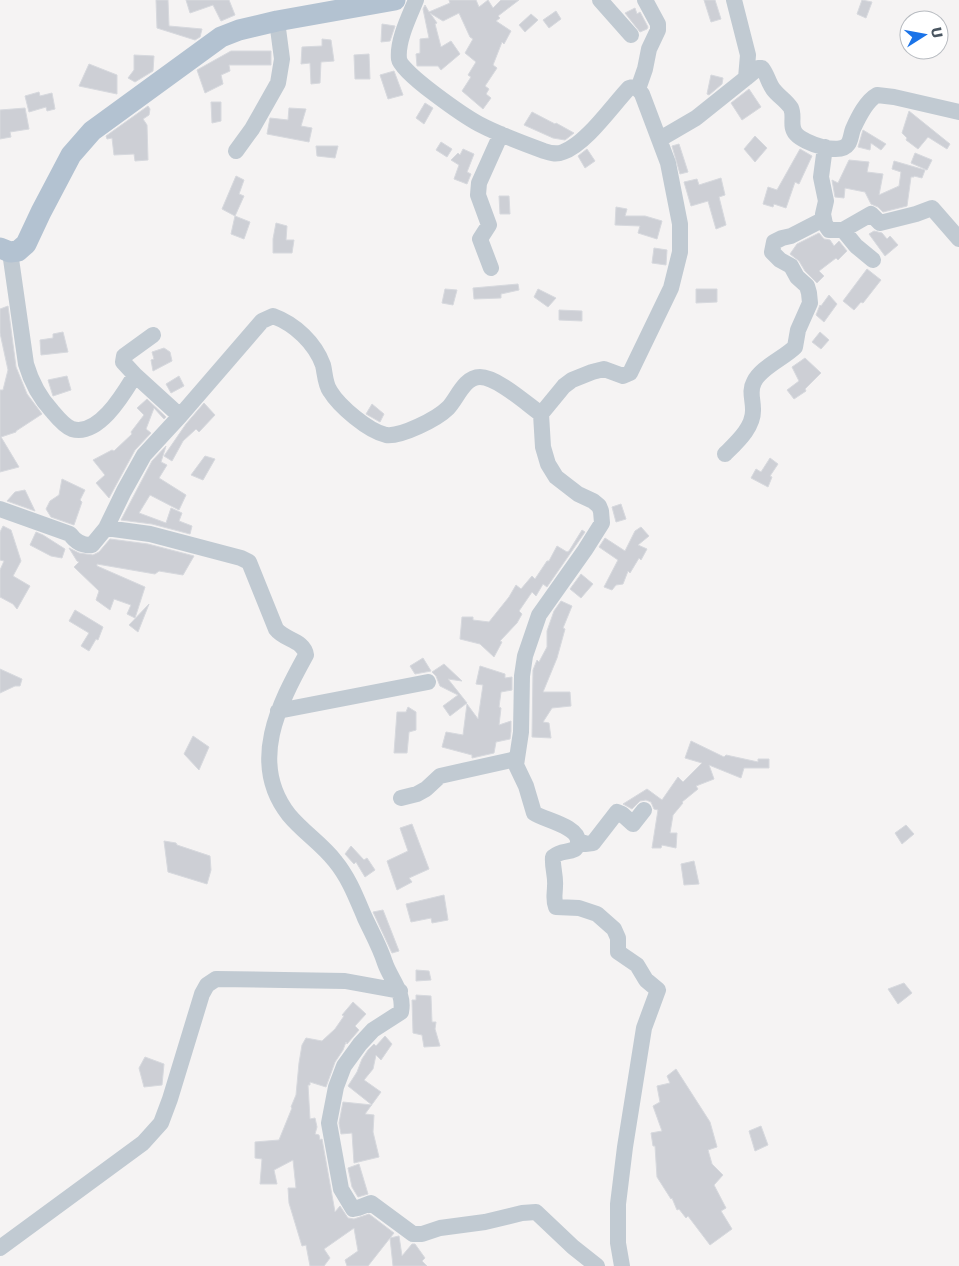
<svg xmlns="http://www.w3.org/2000/svg" width="959" height="1266" font-family="'DejaVu Sans',sans-serif">
	<style>
		.building { fill: #cdcfd5; stroke: #d7d9de }
		.lines { fill: none; stroke-linecap: round; stroke-linejoin: round }
		.minor { stroke: #c1cad2; stroke-width: 16 }
		.major { stroke: #b3c2d1; stroke-width: 21 }
	</style>
	<rect width="100%" height="100%" fill="#f5f3f3"/>
	<path class="building" d="M156 0H168L169 26 202 29 200 37 195 40 157 28Z
		M186 0H229L235 15 221 21 213 5 190 13Z
		M449 0H476L479 7 488 0 493 8 501 0H519L498 16 500 18 496 21 511 31 504 44 502 42 493 65 497 68 485 86 489 89 486 94 491 98 483 109 462 91 471 77 468 75 476 62 465 53 473 39 470 37 459 13 443 21 430 13 437 23 435 24 441 47 451 41 460 54 441 70 438 66H417L416 54 420 53V39L429 38 423 9 425 5 429 12 450 3Z
		M704 0H715L721 19 711 22Z
		M862 0 872 2 866 18 857 14Z
		M635 8 637 14 640 12 648 27 647 29 640 32 625 13Z
		M556 11 561 19 549 28 543 20Z
		M531 14 538 20 525 32 519 25Z
		M382 24 395 26 390 41 381 42Z
		M322 39 331 40 334 61 321 62 320 83 311 84 310 63 301 64 302 47 322 46Z
		M231 51H271V65H229L230 71 221 75 223 84 205 93 197 70Z
		M369 54 370 79H355L354 55Z
		M134 55 154 56 153 71 135 82 128 78 134 70Z
		M89 64 117 75V94L79 86Z
		M394 71 403 95 388 99 380 75Z
		M711 75 723 78 722 84 709 95 707 94Z
		M749 89 761 107 742 120 731 103Z
		M39 92 40 96 52 93 55 109 47 111 46 107 29 112 25 96Z
		M211 102H221V121L212 123Z
		M425 103 433 108 424 124 416 118Z
		M148 106 150 109 149 115 143 119 147 125 148 160 135 161 134 154 114 155 112 138 107 139 106 136Z
		M25 108 29 129 10 132 11 137 0 139V110Z
		M289 108 306 109 301 126 312 128 309 142 267 134 270 118 288 120Z
		M909 111 950 144 947 149 928 137 918 149 906 140 907 138 902 133Z
		M532 112 555 124 556 123 574 133 565 140 553 138 524 125Z
		M863 130 886 144 881 150 871 143 870 150 858 147Z
		M755 136 767 148 755 162 744 149Z
		M441 142 452 149 447 157 436 150Z
		M679 144 688 172 680 174 672 146Z
		M316 146H338L335 158 317 156Z
		M463 149 474 154 467 172 471 174 467 184 454 179 459 165 451 160 458 153 460 155Z
		M587 149 595 161 585 168 578 156Z
		M800 149 812 156 799 184 795 182 786 208 774 204 773 207 763 204 768 187 777 190Z
		M915 153 932 160 927 170 911 163Z
		M849 160 869 162 867 172 883 174 879 195 899 186 901 172 892 169 894 161 925 170 922 178 914 176V177H911L907 206 883 212 878 207 871 204 865 192 845 188 844 198 835 197 832 180 838 183Z
		M236 176 244 180 239 194 244 196 235 216 222 209Z
		M721 178 725 195 719 197 726 225 716 229 708 201 691 206 684 182 697 179 699 185Z
		M499 196H509L510 214H500Z
		M616 207 627 209 625 216H645L662 221 657 239 638 233 640 226 615 225Z
		M235 216 250 222 244 239 231 234Z
		M276 223 287 226 286 240H294L292 253H273V239Z
		M874 231 882 233 887 239 890 236 898 245 885 256 869 234Z
		M819 233 824 239 830 240 834 246 839 241 847 251 838 260 836 258 819 271 824 276 817 283 805 271 799 261 790 254 797 244Z
		M654 248 667 250 666 265 652 263Z
		M867 269 881 280 863 303 861 302 854 310 843 301Z
		M518 284 519 290 501 294V298L474 299 473 288Z
		M445 289 457 290 453 305 442 303Z
		M538 289 556 298 548 307 534 297Z
		M696 289H717V302L696 303Z
		M829 295 837 304 824 322 816 315 820 305 821 306Z
		M8 306 16 367 27 394 42 414 16 431V432L1 437 19 467 0 472V390H3L8 370 0 333V309Z
		M559 310 582 311V321L559 320Z
		M63 332 68 352 41 355 40 340 53 338V334Z
		M820 332 829 340 821 349 812 342Z
		M164 348 170 352 172 361 153 371 151 360 154 359 152 352Z
		M805 358 821 373 805 389 806 391 794 399 787 390 799 381 792 367Z
		M67 376 71 390 53 396 48 380Z
		M179 376 184 386 171 393 166 384Z
		M147 399 166 417 164 419 154 408 146 429 151 433 135 450 109 498 96 483 105 475 93 460 112 450 114 451 132 434 131 432 144 415 137 408Z
		M204 403 215 415 199 432 196 429 183 441 172 461 164 456 186 424Z
		M372 404 384 414 380 422 366 414Z
		M166 446 161 462 167 465 159 478 186 495 179 510 150 495 139 513 166 523 171 508 182 513 179 521 192 526 190 534 152 524 121 520 152 461Z
		M205 456 215 459 203 480 191 475Z
		M770 458 778 464 770 476 772 477 768 487 751 478 756 469 761 472Z
		M62 479 85 490 80 500 82 502 74 525 51 517 46 509 50 501 59 495Z
		M25 490 35 511 7 501 15 492Z
		M621 504 626 519 616 522 612 507Z
		M3 526 11 530 21 561 13 576 30 586 17 609 13 604 0 597V570L4 561 0 560V532Z
		M641 527 649 536 638 545 647 549 641 560 639 558 630 573 628 571 623 584 616 585 612 590 604 587 618 560 599 547 605 538 625 551 635 531Z
		M582 530 585 532 547 587 543 584 536 596 532 592 519 611 522 614 517 623 500 641 502 642 494 657 480 644 460 639 462 617H473V620L489 622 509 597 516 585 521 589 532 576 535 579 547 561H549L557 546 567 552 569 551Z
		M36 532 43 535 65 549 62 558 51 556 30 545Z
		M110 539 148 544 194 556 183 575 159 571 155 574 97 564V566L145 587 135 618 127 614 131 605 114 599 110 610 96 600 99 591 74 567 79 562 77 561 69 548 79 553 93 555 99 552Z
		M581 574 593 584 581 598 570 589Z
		M561 601 572 606 563 628 565 629 557 658 543 692H570L571 706 552 708 543 722 549 723 551 738 532 737 533 670 537 660 539 662 547 647V631L554 611Z
		M149 604 138 632 129 625Z
		M75 610 103 627 98 640 96 639 89 651 81 646 89 633 69 621Z
		M423 658 431 671 415 674 410 666Z
		M444 664 462 681 448 679 467 703 450 716 443 706 458 695 440 686 436 676 432 672Z
		M480 666 505 674V678L512 677V690L501 692 499 707 501 708 499 725 511 721V731L510 739 496 742 494 753 472 758V755L442 747 446 732 463 735 467 704 478 719 483 685 476 684Z
		M0 669 22 679 20 686H15L0 693Z
		M408 707 416 712V730L409 732 407 753H394L397 712H406Z
		M193 736 209 747 199 770 184 754Z
		M691 741 724 757 726 755 758 762V759H769V768H744L741 778 709 765 714 779 696 786 698 789 682 802 683 803 673 815 670 833H677L676 848 662 845 661 848H652L658 810 654 809 651 802 646 800 640 801 632 809 623 804 647 789 662 800 678 777 683 782 702 763 685 758Z
		M412 824 429 869 409 878 412 882 397 890 387 861 408 851 400 828Z
		M906 825 914 834 902 844 895 833Z
		M164 841 176 843 177 845 210 856 211 870 207 884 168 872Z
		M351 846 364 860 367 858 375 870 365 877 356 862 354 864 345 854Z
		M694 861 699 884 684 885 681 864Z
		M444 895 448 920 432 923 431 918 411 922 406 904Z
		M383 910 399 951 392 953 373 912Z
		M416 970 429 971 431 980 416 981Z
		M904 983 912 993 898 1004 888 989Z
		M416 995 431 996 432 1022H436L435 1029 440 1046 424 1047 422 1035 413 1033 412 1000H416Z
		M353 1002 366 1014 355 1026 359 1030 347 1044 346 1042 343 1050 335 1062 326 1087 310 1082V1085H308L310 1119 315 1118 317 1127 315 1134 319 1135 320 1140 322 1139 335 1212 340 1206 348 1218 354 1219 369 1214 394 1233 390 1238 399 1236 402 1256 412 1244H415L425 1258 422 1261 427 1266H393L390 1238 368 1266H347L345 1260 358 1251 354 1228 324 1249 330 1258 324 1266H310L306 1245 302 1246 289 1203 288 1188H296L293 1160 274 1170 277 1184H260L262 1159 255 1158V1142L279 1140 292 1108 291 1107 296 1095 299 1063 302 1045 306 1038 322 1041 335 1029 344 1016 342 1015Z
		M385 1036 392 1044 381 1060 376 1055 373 1069 364 1080 381 1092 365 1114 374 1115 373 1132 379 1157 354 1163 352 1133 341 1134 339 1123 343 1102 372 1105 348 1086 357 1072 362 1059 368 1050 374 1044 376 1046Z
		M145 1057 164 1064 162 1085 144 1087 139 1068Z
		M676 1069 710 1122 717 1147 708 1150 712 1164 723 1175 714 1185 726 1208 721 1211 732 1229 710 1245 688 1216 686 1218 679 1209 677 1210 672 1198 671 1199 657 1177 655 1146H653L651 1133 662 1131 653 1106 660 1102 657 1086 670 1083 667 1076Z
		M761 1126 768 1145 755 1151 749 1131Z
		M359 1164 368 1194 358 1197 352 1187 348 1168Z"/>
	<g class="lines">
		<path class="minor" d="M416 0C409 17 397 41 399 59 401 73 466 117 479 124 500 135 522 143 544 151 550 153 556 155 563 152 586 144 612 106 629 88 635 86 639 89 642 94L668 163 680 224V252L671 288 630 373 623 376 604 369 592 372 572 380 564 386 541 414 543 447 548 464 556 477 578 494 593 501 599 506 601 511 602 523 585 550 539 615 525 656 522 676 521 732 516 765 526 786 534 813C544 820 579 826 578 842 578 845 577 847 575 849 567 853 561 850 553 857 552 867 556 876 555 886 555 894 553 899 556 907L579 908 597 914 614 929 618 938V952L637 965 646 980 658 990 644 1028 625 1147 618 1204V1243L622 1266
			M600 0 631 35
			M746 78 758 68H762C767 74 768 82 773 89 778 96 786 100 791 108 795 117 789 126 796 134 804 143 840 156 848 144 851 140 851 134 853 129 858 118 866 101 877 95L894 97 959 112
			M638 89 645 69 649 49 658 30V24L645 0
			M660 139 696 118 746 78 748 55 734 0
			M825 147 821 177 826 201 823 214 825 224 829 230H843L856 246 873 260
			M236 151 252 129 278 83 282 59 277 21
			M843 230 871 214 880 223 916 214 932 208 959 239
			M10 252 26 364C31 381 40 398 52 411 57 417 64 426 72 429 99 437 124 393 135 375L180 416
			M491 268 480 239 489 225 478 195 479 183 501 134
			M135 375 123 362 124 356 153 335
			M725 454C737 442 754 427 753 409 753 399 749 391 754 382 760 368 784 358 795 347L798 330 810 303 809 293 807 286 797 277 791 266 780 260 772 252 774 242 782 238 791 236 824 219
			M0 509 70 534C75 541 82 546 92 545L106 528 150 534 241 558 249 562 276 629C284 640 304 640 306 655 279 704 248 763 289 815 303 832 322 844 335 861 349 878 356 897 365 918 372 933 380 947 385 963 391 980 405 993 401 1012L373 1030 360 1044 344 1066 336 1087 329 1123 341 1189 353 1209 358 1208 371 1203 413 1234H422L440 1228 485 1222 522 1213 536 1212 573 1247 597 1266
			M106 528 124 491 144 455 180 416 262 321 273 316C295 324 315 343 323 365 325 373 325 384 330 391 339 406 368 431 386 435 401 437 437 419 448 408 457 399 464 377 480 377 497 377 527 404 541 414
			M278 711 428 682
			M401 798 417 794 426 789 440 776 516 759
			M578 840 585 844 593 843 617 812 622 814 633 824 644 810
			M0 1248 143 1143 161 1123 170 1099 202 994 207 985 216 979 345 981 400 991"/>
		<path class="major" d="M0 248 10 252 18 251 26 244 41 212 71 155 92 131 221 37 239 30 277 21 395 0"/>
	</g>
	<g transform="translate(924 35) rotate(79)"><circle r="24" fill="#ffffff" stroke="#b7bbc0"/>
	<path d="M0-4L9 19L0 12L-9 19Z" fill="#1a73e8"/>
	<text y="-8" font-size="14" font-weight="bold" text-anchor="middle" fill="#4a5661">U</text>
	</g>
</svg>
